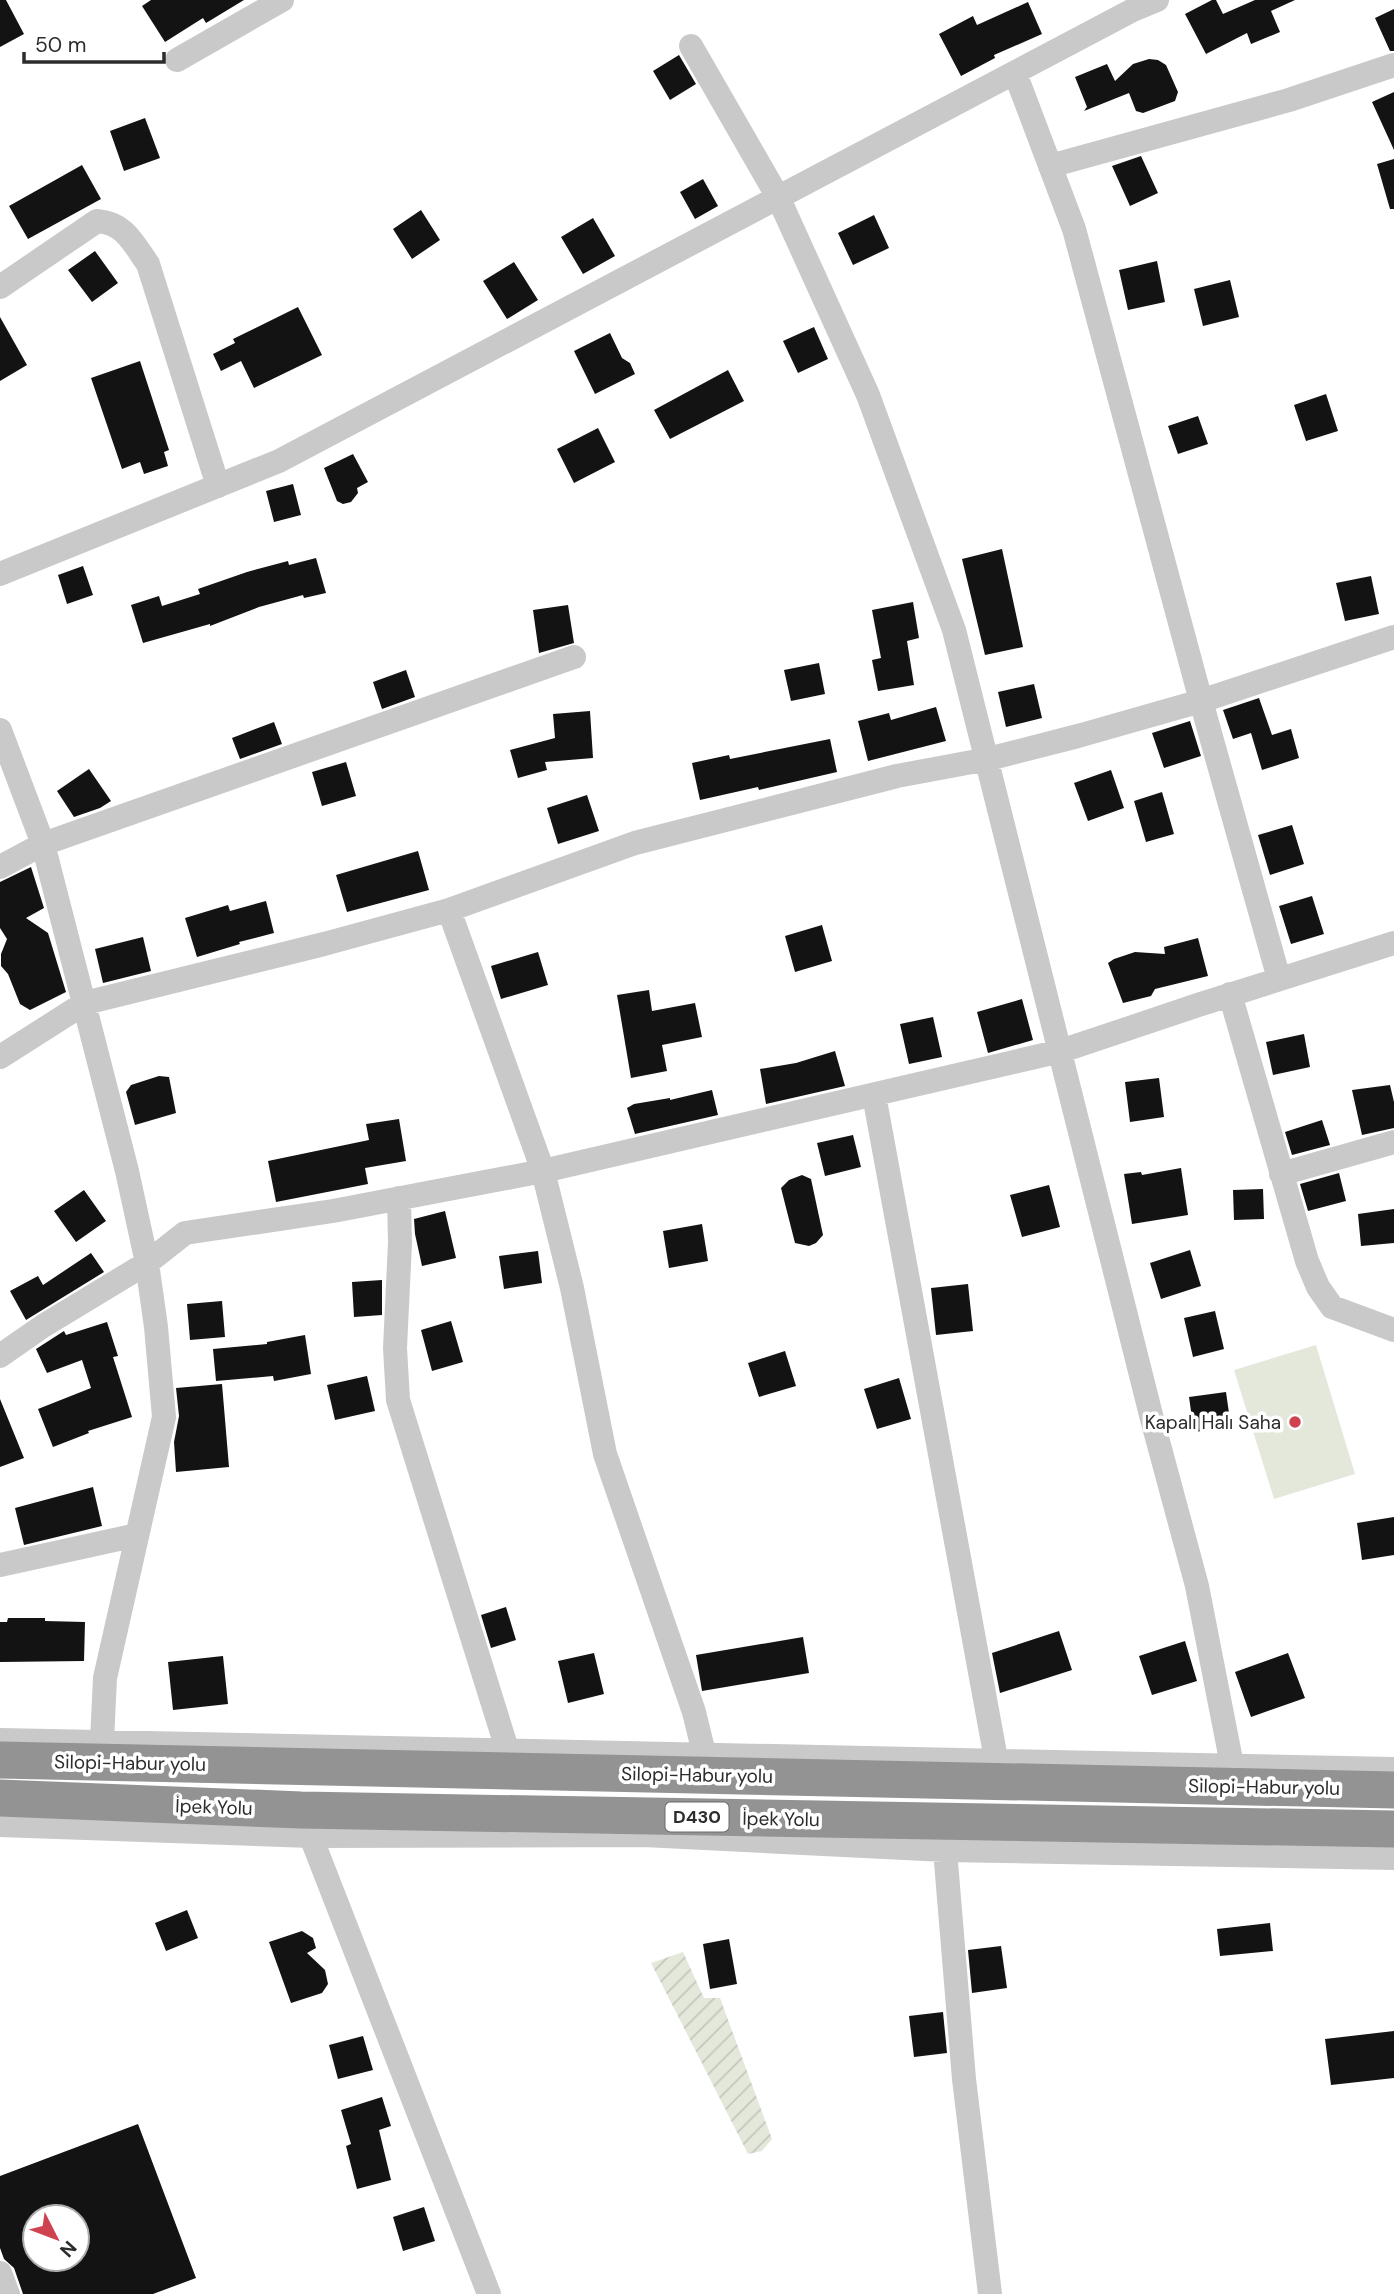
<svg xmlns="http://www.w3.org/2000/svg" width="1394" height="2294" font-family="'DM Sans',sans-serif">
	<style>
		.park { fill: #e3e8db }
		.garden { fill: url(#garden-furrows) }
		.building { fill: #131313; fill-rule: evenodd }
		.lines { fill: none; stroke-linecap: round; stroke-linejoin: round }
		.minor { stroke: #c9c9c9; stroke-width: 24 }
		.highway { stroke: #939393; stroke-width: 37 }
		.poi-dot { fill: #cf4351; stroke: #fff; stroke-width: 2.5 }
		.labels { text-anchor: middle; dominant-baseline: central; stroke-width: 7; stroke-linejoin: round; paint-order: stroke }
		.shield { fill: #fff; stroke: #6b6b6b; stroke-width: 2 }
		.shield-label { font-size: 18px; font-weight: bold; fill: #2c2c2c }
		.poi-label { font-size: 19px; fill: #2c2c2c; stroke: #fff; text-anchor: end }
		.street-label { font-size: 19px; fill: #2c2c2c; stroke: #fff }
	</style>
	<defs>
		<pattern id="garden-furrows" width="10" height="10" patternUnits="userSpaceOnUse" patternTransform="scale(1.75)"><rect width="10" height="10" fill="#e3e8db"/><path d="M-1 1l2-2M0 10L10 0M9 11l2-2" fill="none" stroke="#c3c7bc"/></pattern>
	</defs>
	<rect width="100%" height="100%" fill="#fff"/>
	<path class="park" d="M1316 1345 1355 1474 1274 1499 1234 1370Z"/>
	<path class="garden" d="M683 1952 704 1998H720L772 2139 762 2151 748 2154 651 1963Z"/>
	<path class="building" d="M0 0H6L24 34 0 47Z
		M151 0H244L206 23 203 18 165 42 142 6Z
		M1212 0H1216L1223 14 1255 0H1295L1271 11 1280 32 1251 44 1247 33 1206 54 1185 14Z
		M1028 2 1042 34 994 55 995 58 961 76 939 34 973 16 977 25Z
		M1394 9V51H1390L1375 18Z
		M679 55 696 84 670 100 653 71Z
		M1149 59 1158 60 1166 65 1178 92 1175 101 1143 113 1136 111 1129 93 1084 111 1087 107 1075 77 1107 64 1115 81 1133 64Z
		M1394 92V150L1372 102Z
		M145 118 160 158 124 171 110 131Z
		M1141 156 1158 193 1130 206 1112 166Z
		M1394 159V209H1390L1377 164Z
		M82 165 101 199 28 239 9 206Z
		M703 179 718 206 695 219 680 192Z
		M421 210 440 240 412 259 393 229Z
		M874 215 889 248 853 265 838 233Z
		M593 218 615 256 583 274 561 237Z
		M95 251 118 283 92 302 68 270Z
		M1157 261 1165 302 1128 310 1119 270Z
		M514 262 538 300 507 319 483 281Z
		M1230 280 1239 317 1203 326 1194 289Z
		M298 307 322 355 254 388 241 361 221 371 213 354 235 343 233 339Z
		M0 317 27 365 0 381Z
		M814 327 828 359 798 373 783 341Z
		M610 333 622 358 630 363 635 374 595 394 574 351Z
		M140 361 169 450 164 452 168 466 144 474 140 462 122 469 91 378Z
		M728 370 744 401 670 439 654 410Z
		M1326 394 1338 431 1306 441 1294 405Z
		M1198 416 1208 444 1178 454 1168 426Z
		M598 428 615 462 574 483 557 449Z
		M353 454 368 482 357 488 358 493 351 502 343 504 337 501 324 468Z
		M293 484 301 515 274 522 266 491Z
		M1002 549 1023 647 985 655 962 559Z
		M316 558 326 593 304 598 303 595 259 607 210 626V624L143 643 131 605 159 596 162 606 200 594 198 589 247 572 288 561 289 565Z
		M83 566 93 595 67 604 58 575Z
		M1371 576 1379 614 1345 621 1336 583Z
		M913 602 919 638 907 641 914 685 878 691 872 660 881 658 872 610Z
		M568 605 574 643 539 653 533 610Z
		M819 663 825 694 791 701 784 670Z
		M406 670 415 697 382 709 373 682Z
		M1034 684 1042 718 1006 727 998 692Z
		M1259 698 1272 735 1291 729 1299 758 1262 770 1251 733 1233 739 1223 710Z
		M936 707 946 741 868 761 858 721 889 713 891 720Z
		M590 711 593 758 545 762 547 770 518 778 510 750 555 738 553 714Z
		M1190 721 1201 756 1164 768 1152 733Z
		M274 722 282 744 240 759 232 738Z
		M830 739 837 772 759 790 758 787 700 800 692 763 729 755 730 759Z
		M346 762 356 796 322 806 312 772Z
		M89 769 111 801 100 808 74 817 57 791Z
		M1111 770 1124 808 1088 821 1074 783Z
		M1162 792 1174 834 1146 842 1134 801Z
		M587 795 599 831 558 844 547 808Z
		M1292 825 1304 864 1270 875 1258 835Z
		M418 851 429 890 347 912 336 875Z
		M31 867 44 908 26 918 48 933 66 992 30 1010 20 1004 8 974 1 966V954L7 939 0 928V882Z
		M1312 896 1324 934 1291 944 1279 906Z
		M266 901 274 933 239 942 240 944 197 957 185 918 228 905 230 911Z
		M822 925 832 961 795 972 785 936Z
		M143 937 151 971 103 983 95 949Z
		M1198 938 1208 976 1155 989 1151 996 1123 1003 1108 963 1114 959 1135 952 1165 954 1164 947Z
		M538 952 548 985 501 999 491 966Z
		M649 990 652 1011 695 1003 702 1037 662 1045 667 1071 631 1078 617 995Z
		M1022 999 1033 1040 988 1053 977 1012Z
		M933 1017 942 1057 909 1064 900 1024Z
		M1304 1034 1310 1067 1273 1075 1266 1042Z
		M835 1051 845 1086 766 1104 760 1069 796 1063Z
		M159 1076 169 1077 176 1113 135 1125 126 1092 131 1085Z
		M1159 1078 1164 1117 1130 1122 1125 1082Z
		M1390 1085 1394 1102V1128L1362 1135 1352 1090Z
		M712 1090 718 1115 635 1134 627 1108 634 1104 670 1098V1100Z
		M399 1119 406 1161 365 1168 368 1184 276 1202 268 1161 369 1140 366 1124Z
		M1322 1120 1330 1145 1292 1155 1285 1132Z
		M853 1135 861 1167 825 1176 817 1143Z
		M1181 1168 1188 1215 1132 1224 1124 1174 1141 1172 1142 1175Z
		M1339 1173 1346 1201 1308 1211 1300 1184Z
		M802 1175 811 1179 823 1235 816 1243 809 1246 795 1243 781 1188 789 1180Z
		M1049 1185 1060 1227 1022 1237 1010 1195Z
		M1263 1189 1264 1219 1234 1220 1233 1190Z
		M84 1190 106 1221 76 1242 54 1211Z
		M1394 1209V1243L1361 1246 1358 1214Z
		M445 1211 456 1258 422 1266 415 1234 414 1219Z
		M702 1224 708 1261 669 1268 663 1231Z
		M1190 1250 1201 1286 1161 1299 1150 1263Z
		M538 1251 542 1283 504 1289 499 1256Z
		M91 1253 104 1272 26 1320 10 1291 38 1276 43 1285Z
		M382 1280V1315L354 1317 352 1282Z
		M968 1284 973 1331 936 1335 931 1288Z
		M222 1301 225 1337 190 1340 187 1304Z
		M1215 1311 1224 1349 1193 1357 1184 1318Z
		M451 1321 463 1362 432 1371 421 1330Z
		M107 1322 118 1356 113 1357 132 1417 88 1431 89 1433 53 1447 38 1409 91 1388 82 1360 47 1373 36 1349 64 1331 66 1335Z
		M305 1335 311 1374 274 1381 273 1376 216 1381 213 1349 267 1344V1342Z
		M785 1351 796 1386 759 1397 748 1363Z
		M367 1376 375 1411 335 1420 327 1385Z
		M899 1378 911 1419 877 1429 864 1389Z
		M222 1384 229 1467 176 1472 174 1442 179 1416 176 1388Z
		M1226 1392 1231 1427 1194 1432 1189 1397Z
		M0 1399 24 1458 0 1467Z
		M93 1487 102 1526 24 1545 15 1508Z
		M1394 1517V1555L1362 1560 1357 1523Z
		M506 1607 516 1640 491 1648 481 1615Z
		M8 1618H45V1621L85 1622 84 1661 0 1662V1622H7Z
		M1059 1631 1072 1670 1000 1693 992 1653Z
		M803 1637 809 1673 702 1691 696 1655Z
		M1185 1641 1197 1681 1152 1695 1139 1656Z
		M594 1653 604 1694 568 1703 558 1661Z
		M1288 1653 1305 1698 1251 1717 1235 1672Z
		M223 1656 228 1704 173 1710 168 1662Z
		M187 1910 198 1938 166 1951 155 1923Z
		M1270 1923 1273 1951 1220 1956 1217 1929Z
		M302 1931 313 1938 316 1948 307 1953 325 1970 328 1984 322 1993 291 2003 269 1942Z
		M729 1939 737 1984 710 1989 703 1944Z
		M1001 1946 1007 1988 972 1993 968 1950Z
		M943 2012 947 2053 914 2057 909 2016Z
		M1394 2031V2078L1331 2085 1325 2039Z
		M363 2036 373 2070 338 2079 329 2045Z
		M382 2097 391 2126 379 2130 391 2180 357 2189 346 2146 351 2144 341 2110Z
		M138 2124 196 2278 153 2294H23L14 2268 4 2259 0 2248V2176ZM35 2217H77V2259H35Z
		M424 2207 435 2241 403 2251 393 2217Z"/>
	<g class="lines">
		<path class="minor" d="M691 46 779 199 868 395 954 630 1152 1419 1197 1586 1232 1765
			M177 60 282 0
			M1015 73 1074 229 1201 701 1279 979
			M1050 166 1289 100 1394 65
			M0 287 97 221C125 223 133 243 148 264L218 486
			M0 574 279 461 1133 10 1157 0
			M0 730 43 844 127 1171 147 1263 156 1327 164 1417 105 1678 102 1741
			M0 867 43 844 574 657
			M449 910 543 1171 572 1288 605 1454 694 1712 704 1753
			M1230 994 1307 1261 1318 1287 1332 1307 1394 1330
			M0 1057 85 1003 324 944 449 910 635 843 897 776 988 759 1078 736 1201 701 1394 637
			M874 1095 996 1759
			M1281 1174 1394 1142
			M399 1198 400 1243 395 1348 398 1400 507 1749
			M0 1356 43 1326 147 1263 185 1233 333 1211 543 1171 1061 1051 1198 1005 1394 943
			M0 1565 137 1535
			M0 1740 1394 1769
			M306 1824 489 2294
			M0 1825 311 1836 644 1835 945 1850 1394 1858
			M945 1850 964 2079 990 2294
			M0 2273 8 2294"/>
		<path class="highway" d="M0 1760 1394 1790
			M0 1798 301 1810 1394 1829"/>
	</g>
	<circle class="poi-dot" cx="1295" cy="1422" r="7"/>
	<g class="labels">
		<rect class="shield" x="665.5" y="1802.5" width="63" height="29" rx="5"/>
		<g class="shield-label">
			<text x="697" y="1817">D430</text>
		</g>
		<g class="poi-label">
			<text x="1281" y="1422">Kapalı Halı Saha</text>
		</g>
		<g class="street-label">
			<text transform="translate(130 1763) rotate(1)">Silopi-Habur yolu</text>
			<text transform="translate(697 1775) rotate(1)">Silopi-Habur yolu</text>
			<text transform="translate(1264 1787) rotate(1)">Silopi-Habur yolu</text>
			<text transform="translate(214 1807) rotate(2)">İpek Yolu</text>
			<text transform="translate(781 1819) rotate(1)">İpek Yolu</text>
		</g>
	</g>
	<g transform="translate(56 2238) rotate(132)"><circle r="33" fill="#ffffff" stroke="#ababab" stroke-width="2"/>
	<path d="M0-5L12 26L0 18L-12 26Z" fill="#cf4351"/>
	<text y="-10" font-size="19" font-weight="bold" text-anchor="middle" fill="#2c2c2c">N</text>
	</g>
	<path d="M24 52v10h140v-10" fill="none" stroke="#2c2c2c" stroke-width="3.5"/>
	<text x="35" y="52" font-size="21" fill="#2c2c2c" stroke="#ffffff" stroke-width="5" paint-order="stroke">50 m</text>
</svg>
